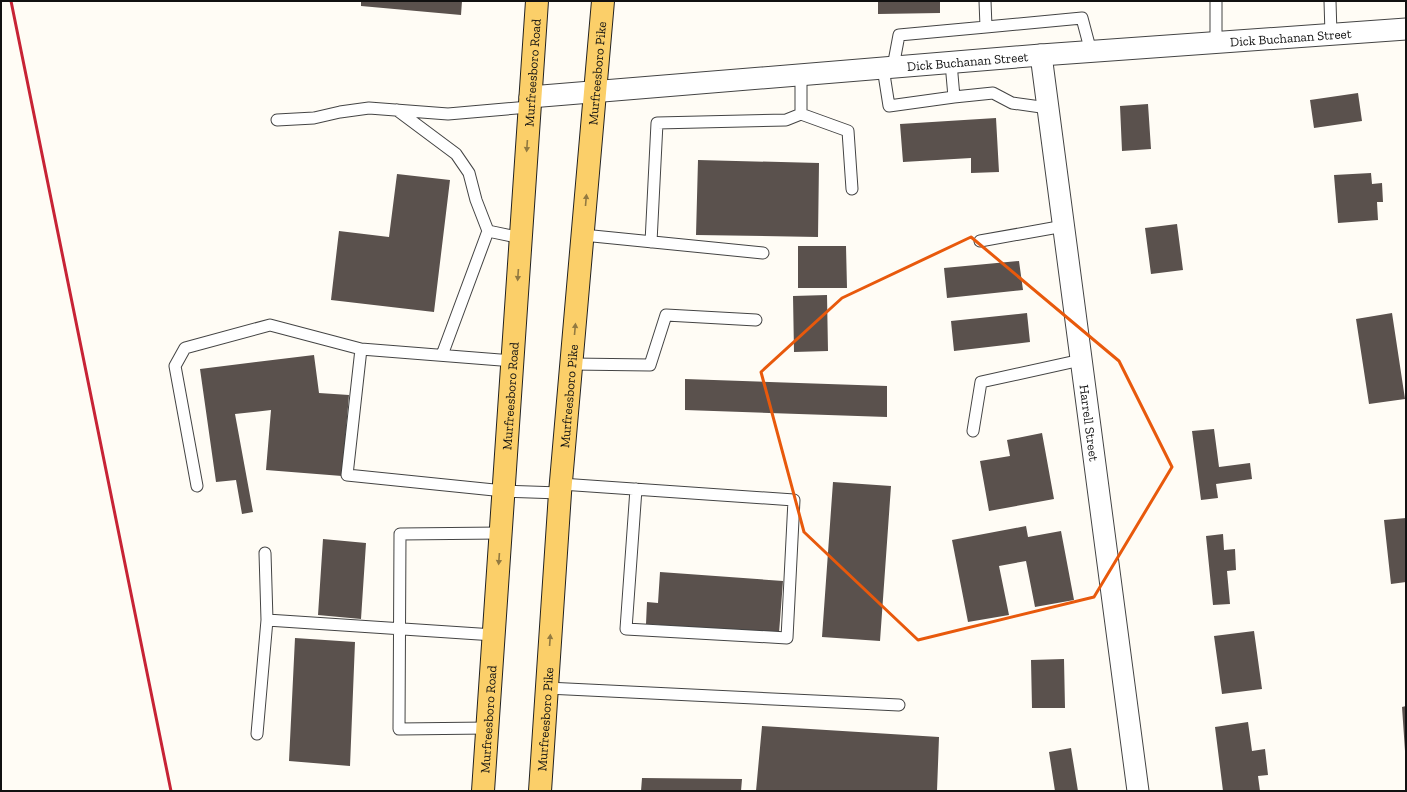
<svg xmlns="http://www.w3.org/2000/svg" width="1407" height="792" font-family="'Zilla Slab',serif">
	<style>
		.building { fill: #5a514d }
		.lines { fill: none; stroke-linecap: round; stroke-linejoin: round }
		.service-casing { stroke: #444; stroke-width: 13 }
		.minor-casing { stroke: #444; stroke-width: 23 }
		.primary-casing { stroke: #222; stroke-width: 24 }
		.service { stroke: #fff; stroke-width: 11 }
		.minor { stroke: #fff; stroke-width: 21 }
		.primary { stroke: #fbcf69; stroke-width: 22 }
		.rail { stroke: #c72335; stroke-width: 3 }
		.oneway { fill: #927a41 }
		.marked { fill: none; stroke: #e8590c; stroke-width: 3; stroke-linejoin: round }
		.labels { text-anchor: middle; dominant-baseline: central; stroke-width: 4; stroke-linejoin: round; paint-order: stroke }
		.street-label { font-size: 13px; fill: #111; stroke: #fff }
	</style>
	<rect width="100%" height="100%" fill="#fffcf5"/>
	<path class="building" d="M361 1H462L461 15 361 6Z
		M878 1H940V13L878 14Z
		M1358 93 1362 121 1314 128 1310 100Z
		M1148 104 1151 149 1122 151 1120 106Z
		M996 118 999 172 971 173V158L903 162 900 124Z
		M698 160 819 163 818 237 696 235Z
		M1371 173 1372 184 1382 183 1383 202H1377L1378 220 1338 223 1334 175Z
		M397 174 450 180 434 312 331 300 339 231 389 237Z
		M1177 224 1183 270 1151 274 1145 228Z
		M798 246H846L847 288H798Z
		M1019 261 1023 290 947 298 944 268Z
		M827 295 828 351 794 352 793 296Z
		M1027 313 1030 342 954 351 951 321Z
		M1392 313 1405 399 1369 404 1356 319Z
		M314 355 319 393 349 395 342 476 266 470 271 410 235 414 253 512 242 514 236 480 216 482 200 369Z
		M685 379 887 386V417L685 410Z
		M1214 429 1219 467 1250 463 1252 479 1216 484 1218 498 1201 500 1192 431Z
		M1042 433 1054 499 989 511 980 461 1010 456 1007 440Z
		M833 482 891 486 880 641 822 637Z
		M1406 518V582L1391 584 1384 520Z
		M1026 526 1028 537 1061 531 1074 600 1035 607 1026 561 999 566 1009 615 968 622 952 540Z
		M1223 534 1224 550 1235 549 1236 570 1227 571 1230 604 1213 605 1206 536Z
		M323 539 366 543 361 619 318 615Z
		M660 572 783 581 779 633 646 624 647 602 658 603Z
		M1254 631 1262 689 1222 694 1214 636Z
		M295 638 355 642 350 766 289 761Z
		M1064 659 1065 708H1032L1031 660Z
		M1406 706V751H1405L1402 707Z
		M1248 722 1252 751 1265 749 1268 775 1258 776 1260 791H1223L1215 727Z
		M762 726 939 737 937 791H756Z
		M1071 748 1078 791H1055L1049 752Z
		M642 778 742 779 741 791H641Z"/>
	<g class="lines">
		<g class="service-casing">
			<path id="service" d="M1216 1V43
				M1330 1 1331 34
				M986 27 1082 18 1091 52
				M893 67 899 35 986 27 985 1
				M883 68 889 106 954 97 951 63
				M954 97 993 93 1012 103 1048 108
				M397 110 456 154 469 173 476 200 488 231 521 238
				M801 114 848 131 852 189
				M277 120 314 118 340 112 369 108 448 114 529 107
				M583 235 763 253
				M980 241 1064 226
				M651 242 657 123 786 120 801 114V75
				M361 349 512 361
				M442 355 488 231
				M572 364 650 365 666 315 756 320
				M973 431 981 382 1081 360
				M561 484 794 500 787 638 626 629 636 489
				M197 486 175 366 185 348 270 325 361 349 347 475 504 491 560 493
				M265 553 267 620 494 635
				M547 688 899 705
				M488 728 399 729 400 534 501 533
				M257 734 267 620"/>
		</g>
		<g class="minor-casing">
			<g id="minor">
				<path id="s1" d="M1041 55 1138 791"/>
				<path id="s2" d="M530 97 1041 55 1406 29"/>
			</g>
		</g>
		<g class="primary-casing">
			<g id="primary">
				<path id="s3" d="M483 791 537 1"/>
				<path id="s4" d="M540 791 560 493 603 1"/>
			</g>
		</g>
		<use href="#service" class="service"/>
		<use href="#minor" class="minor"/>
		<use href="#primary" class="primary"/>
		<path class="rail" d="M11 1 171 791"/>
	</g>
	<defs><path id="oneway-solid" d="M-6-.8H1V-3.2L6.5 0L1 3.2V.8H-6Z"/></defs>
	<g class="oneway">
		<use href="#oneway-solid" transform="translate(527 146) rotate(94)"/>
		<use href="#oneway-solid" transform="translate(586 200) rotate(-85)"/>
		<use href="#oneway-solid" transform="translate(518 275) rotate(94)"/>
		<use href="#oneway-solid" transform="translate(575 329) rotate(-85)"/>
		<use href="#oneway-solid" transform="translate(499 559) rotate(94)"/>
		<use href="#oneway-solid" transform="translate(550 640) rotate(-86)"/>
	</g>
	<path class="marked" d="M971 237 1119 361 1172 467 1094 597 918 640 804 532 761 372 842 298Z"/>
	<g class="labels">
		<g class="street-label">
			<text stroke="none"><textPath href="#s2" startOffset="763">Dick Buchanan Street</textPath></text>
			<text stroke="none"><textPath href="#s2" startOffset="439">Dick Buchanan Street</textPath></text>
			<text stroke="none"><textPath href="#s3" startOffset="720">Murfreesboro Road</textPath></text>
			<text stroke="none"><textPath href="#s4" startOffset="720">Murfreesboro Pike</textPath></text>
			<text stroke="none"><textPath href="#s3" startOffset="396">Murfreesboro Road</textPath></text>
			<text stroke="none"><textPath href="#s4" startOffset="396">Murfreesboro Pike</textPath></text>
			<text stroke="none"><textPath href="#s1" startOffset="371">Harrell Street</textPath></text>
			<text stroke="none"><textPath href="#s3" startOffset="72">Murfreesboro Road</textPath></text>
			<text stroke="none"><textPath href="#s4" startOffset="72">Murfreesboro Pike</textPath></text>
		</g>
	</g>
	<rect width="1407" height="792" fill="none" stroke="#111111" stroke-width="4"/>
</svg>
